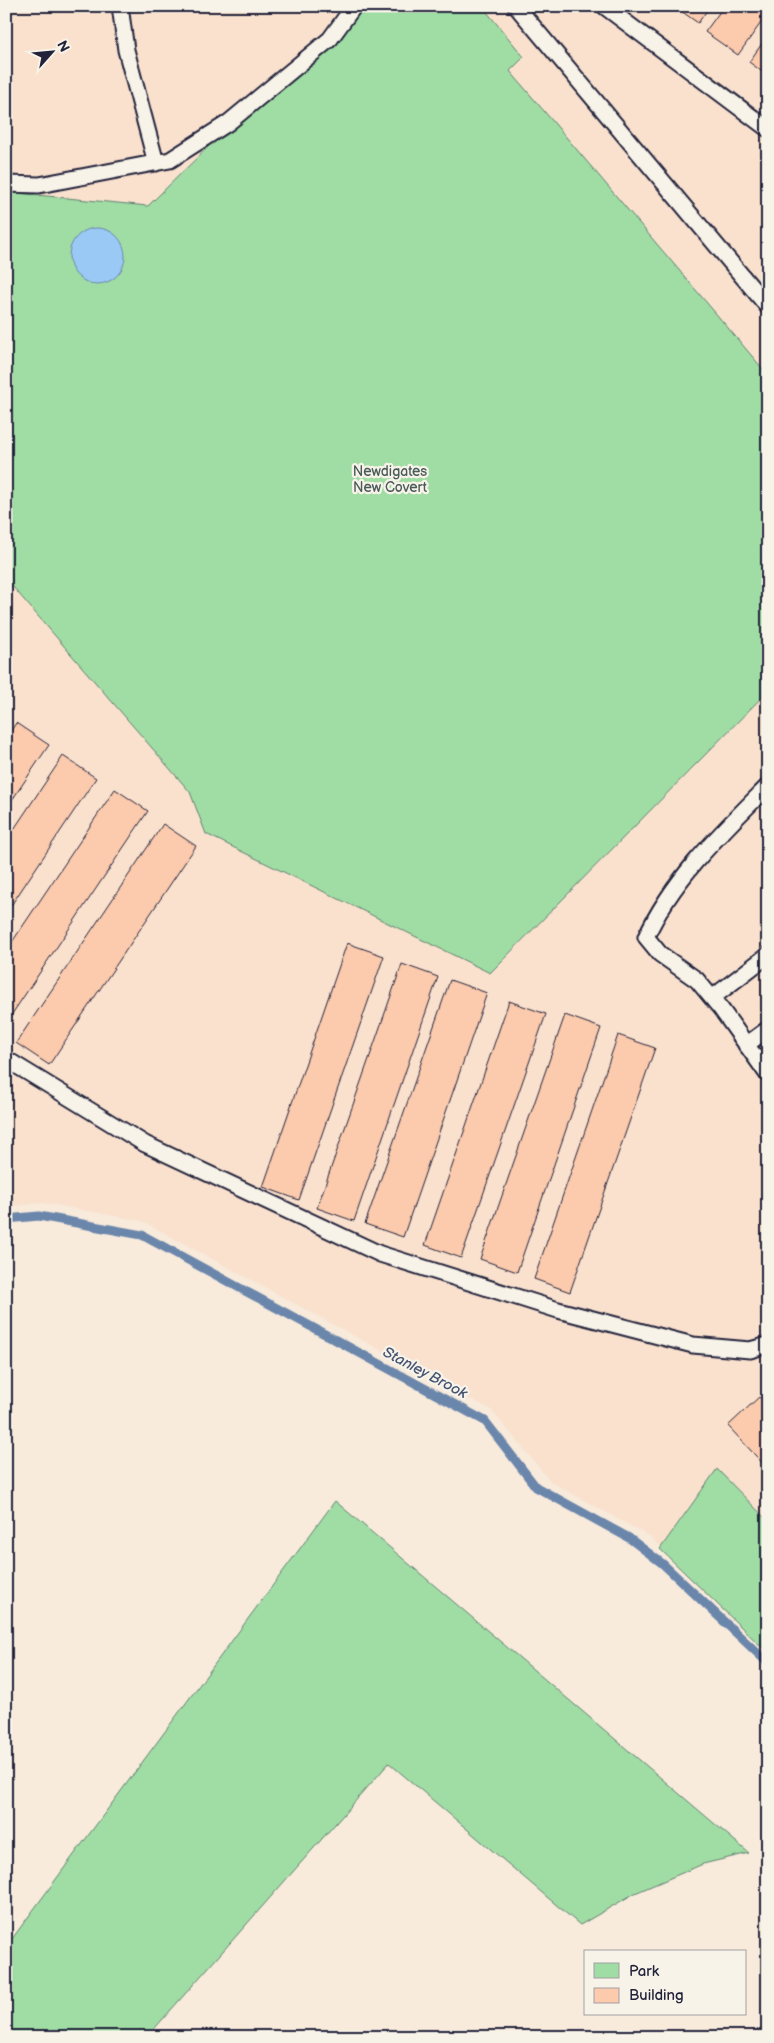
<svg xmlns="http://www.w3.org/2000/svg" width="774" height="2043" font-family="'Balsamiq Sans',sans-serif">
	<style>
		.built { fill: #f9e1ce }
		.green { fill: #a0dda4; stroke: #618070 }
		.water { fill: #9bc9f6; stroke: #6b86ab }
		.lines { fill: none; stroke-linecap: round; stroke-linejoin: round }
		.stream { stroke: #6b86ab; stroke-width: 9 }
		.building { fill: #fccaac; stroke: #22223b }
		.service-casing { stroke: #22223b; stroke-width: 19 }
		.service { stroke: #f7f3e8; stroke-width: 15 }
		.labels { text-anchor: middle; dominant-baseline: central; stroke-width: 4.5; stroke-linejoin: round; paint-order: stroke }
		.park-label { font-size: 14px; fill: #485a5a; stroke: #f7f3e8 }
		.water-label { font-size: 15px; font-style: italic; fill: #465473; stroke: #f7f3e8 }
	</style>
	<rect width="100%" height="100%" fill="#f8ebdc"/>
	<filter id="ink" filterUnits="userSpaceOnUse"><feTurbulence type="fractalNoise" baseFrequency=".02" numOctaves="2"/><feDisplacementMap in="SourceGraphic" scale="10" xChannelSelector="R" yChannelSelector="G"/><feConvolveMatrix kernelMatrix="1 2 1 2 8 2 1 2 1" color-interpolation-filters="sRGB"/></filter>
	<g filter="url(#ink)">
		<path class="built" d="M6 6H768V1647L650 1537 551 1482 491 1410 142 1221 42 1203 6 1207Z"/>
		<path class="green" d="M351 6H482L524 57 510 71 768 375V691L490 973 206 834 190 792 6 579V192L148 206Z
			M717 1469 768 1521V1653L660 1549Z
			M335 1501 749 1853 703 1864 635 1893 580 1925 389 1763 147 2037H6V1947Z"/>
		<path class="water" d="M69 256a28 28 0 1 1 56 0a28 28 0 1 1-56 0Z"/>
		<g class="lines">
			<path class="stream" d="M6 1219 39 1216 142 1235 485 1421 536 1487 629 1538 663 1564 768 1663"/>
		</g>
		<path class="building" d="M674 6H710L698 23Z
			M724 6H768V13L738 55 705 32Z
			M768 35V76L749 62Z
			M16 723 49 745 6 809V738Z
			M63 756 96 778 6 913V841Z
			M115 789 148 811 6 1023V951Z
			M163 824 196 846 49 1065 16 1043Z
			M347 943 384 956 299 1200 263 1187Z
			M402 964 438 977 354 1221 317 1208Z
			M450 980 487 993 403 1237 365 1224Z
			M509 1001 546 1014 461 1258 425 1245Z
			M565 1015 601 1028 517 1272 480 1259Z
			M618 1035 655 1048 570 1292 534 1279Z
			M759 1397 768 1406V1469L728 1426Z"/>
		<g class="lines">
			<g class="service-casing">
				<path id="service" d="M120 6 126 50 156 163
					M516 6 768 307
					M604 6 768 129
					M6 184 39 185 170 160 228 123 330 39 354 6
					M768 786C722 832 673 878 646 937L660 954 697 980 721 1009 768 1075
					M712 998 768 955
					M746 1045 768 1029
					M6 1059 145 1144 380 1254 558 1310 693 1345 750 1350 768 1345"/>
			</g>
			<use href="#service" class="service"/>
		</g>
	</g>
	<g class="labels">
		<g class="park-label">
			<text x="390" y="471">Newdigates<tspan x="390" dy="16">New Covert</tspan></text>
		</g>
		<g class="water-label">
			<text transform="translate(425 1373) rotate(28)">Stanley Brook</text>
		</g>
	</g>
	<rect width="774" height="2043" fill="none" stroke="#f7f3e8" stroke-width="25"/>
	<rect x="12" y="12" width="749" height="2018" fill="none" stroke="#22223b" stroke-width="2" filter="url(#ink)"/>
	<rect x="584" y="1950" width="162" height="65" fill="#f7f3e8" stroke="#a29fa3"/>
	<rect x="594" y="1963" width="25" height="15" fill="#a0dda4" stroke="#a29fa3"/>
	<text x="629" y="1976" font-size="15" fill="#22223b">Park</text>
	<rect x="594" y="1988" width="25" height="15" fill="#fccaac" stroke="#a29fa3"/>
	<text x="629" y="2000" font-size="15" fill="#22223b">Building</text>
	<g transform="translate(52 52) rotate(63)" stroke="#f7f3e8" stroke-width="4" paint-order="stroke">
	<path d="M0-4L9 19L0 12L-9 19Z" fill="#22223b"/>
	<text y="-8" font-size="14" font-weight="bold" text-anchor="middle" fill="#22223b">N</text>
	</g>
</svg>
